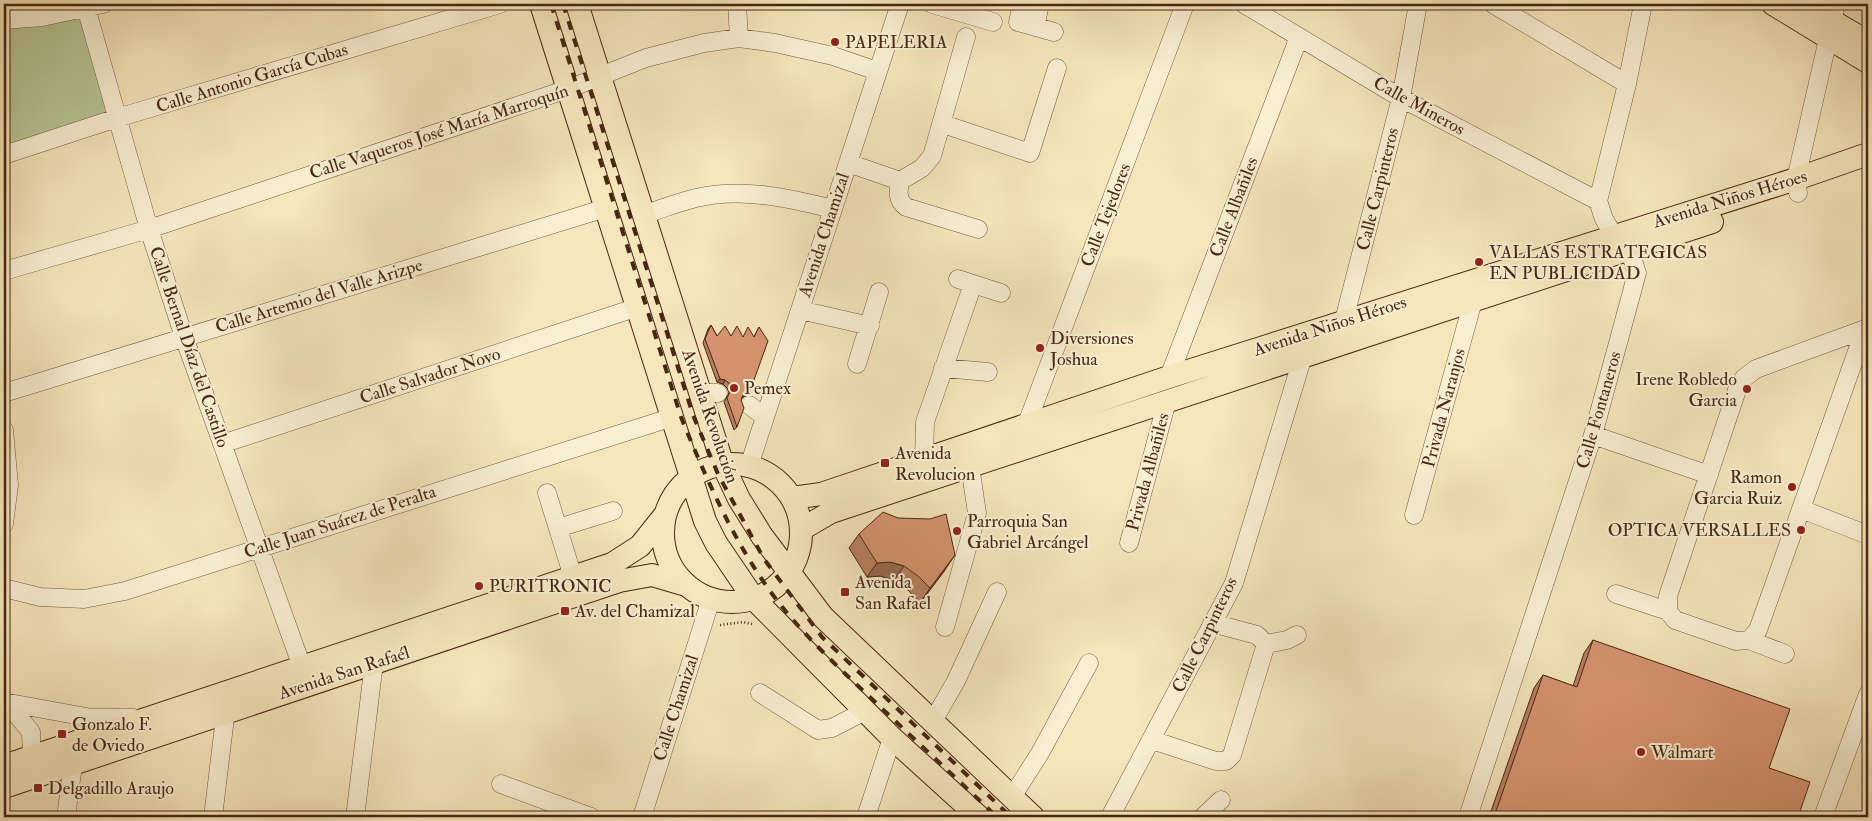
<svg xmlns="http://www.w3.org/2000/svg" width="1872" height="821" font-family="'IM FELL Double Pica',serif">
	<style>
		.green { fill: #b7c694; stroke: #7f7653 }
		.lines { fill: none; stroke-linecap: round; stroke-linejoin: round }
		.minor-casing { stroke: #72573c; stroke-width: 19 }
		.major-casing { stroke: #472712; stroke-width: 24 }
		.path { stroke: #472712; stroke-width: 2.5; stroke-dasharray: 1 2.5; stroke-linecap: butt }
		.minor { stroke: #f8efd3; stroke-width: 18 }
		.major { stroke: #f5e6bb; stroke-width: 22 }
		.rail { stroke: #472712; stroke-width: 4; stroke-dasharray: 9 9; stroke-linecap: butt }
		.wall { fill: #b97f61; stroke: #472712 }
		.shaded-wall { fill: #96684f; stroke: #472712 }
		.building { fill: #d79471; stroke: #472712 }
		.poi-dot { fill: #8f2418; stroke: #f8efd3; stroke-width: 2 }
		.labels { text-anchor: middle; dominant-baseline: central; stroke-width: 4; stroke-linejoin: round; paint-order: stroke }
		.poi-label { font-size: 18px; fill: #472712; stroke: #f8efd3; text-anchor: start }
		.street-label { font-size: 18px; fill: #472712; stroke: #f8efd3 }
	</style>
	<rect width="100%" height="100%" fill="#f5e6bb"/>
	<filter id="stains"><feTurbulence type="fractalNoise" baseFrequency=".004" numOctaves="4"/><feColorMatrix values="0 0 0 0 .2 0 0 0 0 .09 0 0 0 0 .02 0 0 0 .5 -.17"/></filter>
	<radialGradient id="worn" r=".72"><stop offset=".6" stop-color="#630" stop-opacity="0"/><stop offset="1" stop-color="#630" stop-opacity=".3"/></radialGradient>
	<path class="green" d="M84 16 111 115 4 149V22Z"/>
	<g class="lines">
		<g class="minor-casing">
			<path id="minor" d="M85 4 149 229 184 337 302 667 309 676
				M737 4 739 38
				M932 4 993 22
				M1022 4 1018 22 1054 32
				M1244 4 1401 98 1598 201
				M1493 4 1627 84
				M4 20 42 17 103 4
				M1035 27 1040 4
				M966 37 932 156 922 168 900 181C898 192 897 200 906 207L978 229
				M943 124 1030 153 1057 68
				M4 155 117 118 500 4
				M848 163 900 181
				M1798 193 1796 179 1836 4
				M645 214C662 209 679 202 696 198 741 187 789 198 833 209
				M4 271 149 229 568 89 646 58 704 43 739 38 775 43 833 56 877 71
				M958 279 1001 293
				M800 310 870 326
				M1341 332 1401 98 1418 4
				M857 364 879 292
				M943 368 988 372
				M1169 377 1299 37
				M4 393 606 208
				M702 393H718
				M749 405 765 417
				M1026 426 1185 4
				M4 430 9 485 4 524
				M1593 435 1709 475
				M222 444 638 307
				M924 460 925 422 973 284
				M749 466 900 4
				M547 493 573 577
				M1801 509 1868 535
				M1414 515 1473 301
				M558 528 613 511
				M1129 543 1167 401
				M4 588 40 597 84 599 125 591 673 417
				M1616 594 1668 611 1675 620 1736 641 1749 640 1785 654
				M1668 611V596L1737 390 1744 378 1756 369 1868 328
				M945 627 977 513 970 466
				M1749 640 1758 630 1865 329
				M1266 644 1287 640 1297 635
				M760 693 818 730 832 728 865 711
				M4 702 92 718H134
				M6 702 31 732 32 757 36 768
				M933 721 956 681 997 592
				M1152 740 1216 761H1226L1232 755 1266 644 1257 635 1212 623
				M501 784 591 817
				M1012 797 1040 753 1089 663
				M66 817 73 765
				M213 817 227 701
				M355 817 374 663
				M642 817 711 599
				M866 817 892 738
				M1110 817 1234 583 1303 356
				M1203 817 1221 800
				M1468 817 1593 435 1637 273 1629 249 1614 236 1604 219 1598 201 1627 84 1643 4
				M1823 817 1868 694"/>
		</g>
		<g class="major-casing">
			<path id="major" d="M541 4 705 521 716 543 754 599 892 738 979 817
				M577 4 723 465 739 499 762 536 823 617 1033 817
				M1773 4 1868 62
				M1803 4 1868 42
				M663 533a69 69 0 1 1 138 0a69 69 0 1 1-138 0Z
				M792 498 821 494 1169 377 1796 179 1868 154
				M802 529 831 512 1712 222
				M4 766 612 564 640 546 664 516
				M4 787 619 581 652 575 686 585"/>
		</g>
		<path class="path" d="M720 625 743 622 752 624"/>
		<use href="#minor" class="minor"/>
		<use href="#major" class="major"/>
		<path class="rail" d="M551 4 681 417C706 478 733 541 773 595 802 634 838 667 873 700 914 739 956 778 997 817
			M563 4 693 415 718 474 764 559 822 637 1011 817"/>
	</g>
	<path class="wall" d="M711 325 717 336 754 337 759 327 747 395 742 398 741 400 737 427 734 430 724 402 729 393 727 388 723 384 717 382 703 343 708 329Z
		M859 534 945 570 920 603 908 590 894 580 880 576 867 577 849 548Z
		M1593 640 1769 768 1798 817H1489L1534 688 1543 675 1573 686 1584 653Z"/>
	<path class="shaded-wall" d="M720 379 725 380 723 384 717 382Z
		M750 391 747 395 741 398 743 395Z
		M955 555 945 570 920 603 930 588Z
		M890 562 904 566 894 580 880 576 867 577 877 563Z"/>
	<path class="building" d="M711 325 717 336 725 326 731 336 737 326 743 337 748 327 754 337 759 327 768 341 750 391 743 395 741 400 744 408 737 427 727 398 731 390 730 384 725 380 720 379 705 339Z
		M883 512 898 518 930 519 946 514 955 555 930 588 918 576 904 566 890 562 877 563 859 534Z
		M1593 640 1790 709 1769 768 1810 782 1798 817H1494L1543 675 1577 687Z"/>
	<g class="poi-dot">
		<circle cx="835" cy="42" r="5"/>
		<circle cx="1479" cy="262" r="5"/>
		<circle cx="1040" cy="348" r="5"/>
		<circle cx="734" cy="388" r="5"/>
		<circle cx="1747" cy="389" r="5"/>
		<rect x="880" y="458" width="10" height="10" rx="2.5"/>
		<circle cx="1792" cy="487" r="5"/>
		<circle cx="1801" cy="530" r="5"/>
		<circle cx="957" cy="531" r="5"/>
		<circle cx="479" cy="586" r="5"/>
		<rect x="840" y="587" width="10" height="10" rx="2.5"/>
		<rect x="560" y="606" width="10" height="10" rx="2.5"/>
		<rect x="57" y="729" width="10" height="10" rx="2.5"/>
		<circle cx="1641" cy="752" r="5"/>
		<rect x="33" y="783" width="10" height="10" rx="2.5"/>
	</g>
	<g class="labels">
		<g class="poi-label">
			<text x="845" y="42">PAPELERIA</text>
			<text x="1489" y="252">VALLAS ESTRATEGICAS<tspan x="1489" dy="21">EN PUBLICIDAD</tspan></text>
			<text x="1050" y="338">Diversiones<tspan x="1050" dy="21">Joshua</tspan></text>
			<text x="1737" y="379" text-anchor="end">Irene Robledo<tspan x="1737" dy="21">Garcia</tspan></text>
			<text x="744" y="388">Pemex</text>
			<text x="895" y="453">Avenida<tspan x="895" dy="21">Revolucion</tspan></text>
			<text x="1782" y="477" text-anchor="end">Ramon<tspan x="1782" dy="21">Garcia Ruiz</tspan></text>
			<text x="967" y="521">Parroquia San<tspan x="967" dy="21">Gabriel Arcángel</tspan></text>
			<text x="1791" y="530" text-anchor="end">OPTICA VERSALLES</text>
			<text x="855" y="582">Avenida<tspan x="855" dy="21">San Rafael</tspan></text>
			<text x="489" y="586">PURITRONIC</text>
			<text x="575" y="611">Av. del Chamizal</text>
			<text x="72" y="724">Gonzalo F.<tspan x="72" dy="21">de Oviedo</tspan></text>
			<text x="1651" y="752">Walmart</text>
			<text x="48" y="788">Delgadillo Araujo</text>
		</g>
		<g class="street-label">
			<text transform="translate(252 78) rotate(-17)">Calle Antonio García Cubas</text>
			<text transform="translate(1419 106) rotate(29)">Calle Mineros</text>
			<text transform="translate(439 132) rotate(-18)">Calle Vaqueros José María Marroquín</text>
			<text transform="translate(1378 189) rotate(-76)">Calle Carpinteros</text>
			<text transform="translate(1730 199) rotate(-17)">Avenida Niños Héroes</text>
			<text transform="translate(1234 207) rotate(-69)">Calle Albañiles</text>
			<text transform="translate(1106 215) rotate(-69)">Calle Tejedores</text>
			<text transform="translate(824 235) rotate(-72)">Avenida Chamizal</text>
			<text transform="translate(319 296) rotate(-17)">Calle Artemio del Valle Arizpe</text>
			<text transform="translate(1330 326) rotate(-18)">Avenida Niños Héroes</text>
			<text transform="translate(189 347) rotate(71)">Calle Bernal Díaz del Castillo</text>
			<text transform="translate(430 376) rotate(-18)">Calle Salvador Novo</text>
			<text transform="translate(1444 408) rotate(-75)">Privada Naranjos</text>
			<text transform="translate(1599 410) rotate(-74)">Calle Fontaneros</text>
			<text transform="translate(710 416) rotate(71)">Avenida Revolución</text>
			<text transform="translate(1148 472) rotate(-75)">Privada Albañiles</text>
			<text transform="translate(340 522) rotate(-18)">Calle Juan Suárez de Peralta</text>
			<text transform="translate(1205 635) rotate(-64)">Calle Carpinteros</text>
			<text transform="translate(344 673) rotate(-18)">Avenida San Rafaél</text>
			<text transform="translate(676 708) rotate(-72)">Calle Chamizal</text>
		</g>
	</g>
	<rect width="1872" height="821" fill="none" stroke="#f5e6bb" stroke-width="20"/>
	<rect x="5" y="5" width="1862" height="811" fill="none" stroke="#472712" stroke-width="2.5"/>
	<rect x="10" y="10" width="1852" height="801" fill="none" stroke="#472712"/>
	<rect width="100%" height="100%" filter="url(#stains)"/>
	<rect width="100%" height="100%" fill="url(#worn)"/>
</svg>
